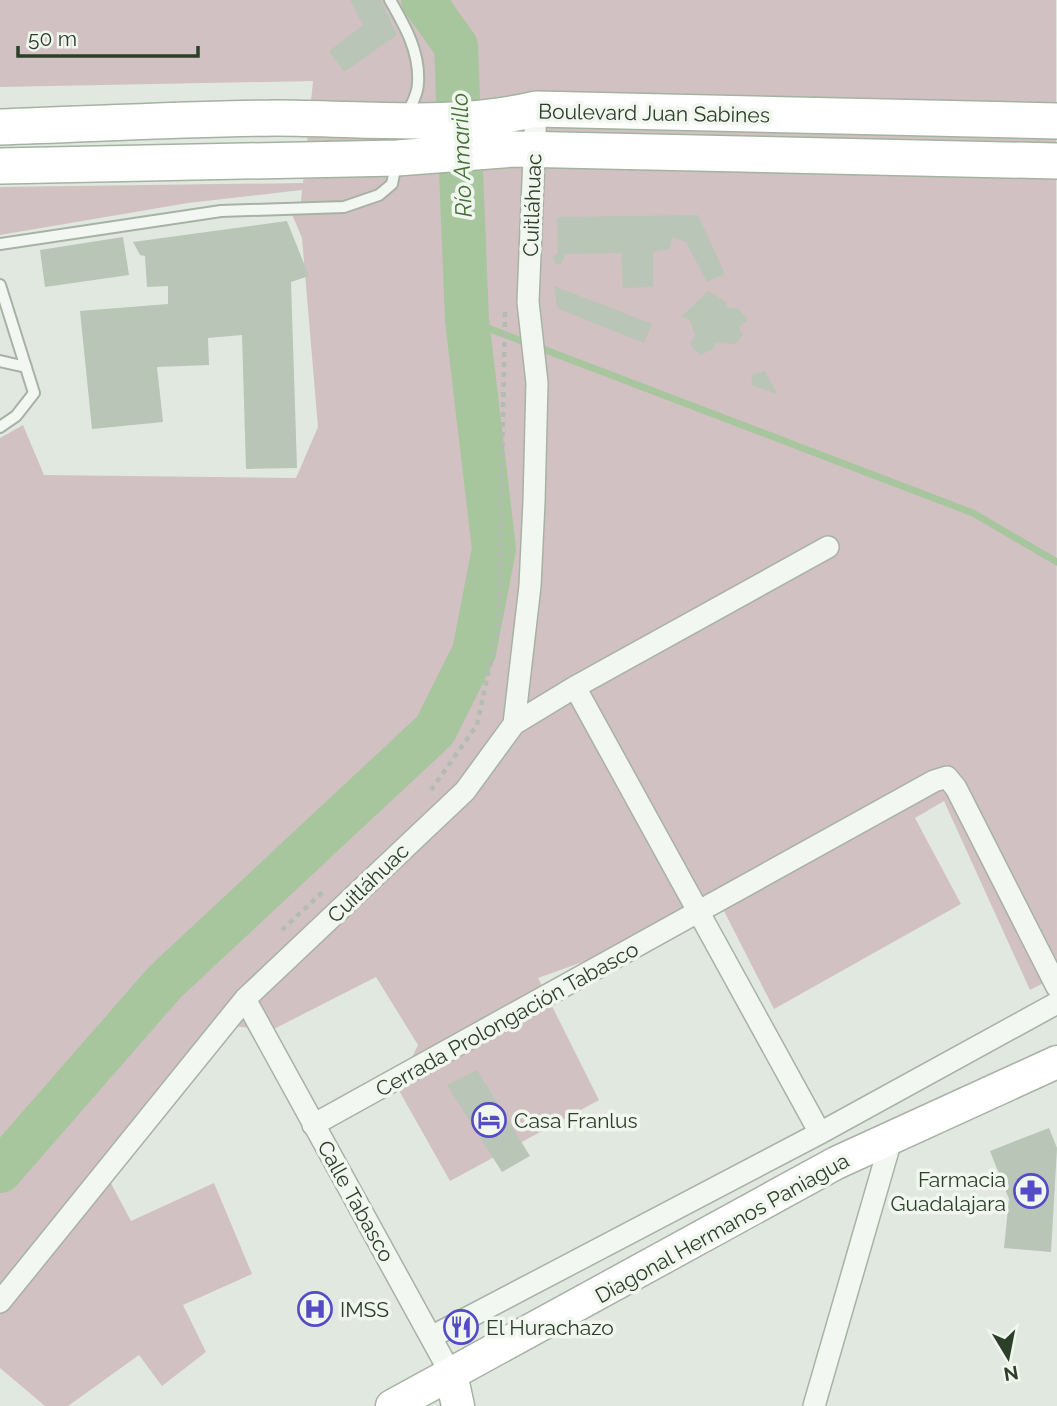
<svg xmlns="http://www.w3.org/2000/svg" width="1057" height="1406" font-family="Raleway,sans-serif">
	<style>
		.green { fill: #d2c1c2 }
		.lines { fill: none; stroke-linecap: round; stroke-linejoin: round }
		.stream { stroke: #a7c69d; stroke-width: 7 }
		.river { stroke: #a7c69d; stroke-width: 44 }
		.building { fill: #b9c5b7 }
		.lane-casing { stroke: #a7b2a5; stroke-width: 14 }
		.street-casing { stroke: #a7b2a5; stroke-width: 24 }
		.secondary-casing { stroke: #a7b2a5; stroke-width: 35 }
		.primary-casing { stroke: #a3b3a0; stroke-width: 38 }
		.path { stroke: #b3bcb2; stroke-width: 4.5; stroke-dasharray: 5 5; stroke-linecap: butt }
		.lane { stroke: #f3f7f2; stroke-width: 10 }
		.street { stroke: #f3f7f2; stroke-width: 21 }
		.secondary { stroke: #fff; stroke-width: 32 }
		.primary { stroke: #fff; stroke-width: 35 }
		.labels { text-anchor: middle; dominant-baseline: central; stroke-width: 7; stroke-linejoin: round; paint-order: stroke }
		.street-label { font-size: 21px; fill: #2c3f29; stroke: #f1f6ef }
		.poi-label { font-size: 21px; fill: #2c3f29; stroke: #f1f6ef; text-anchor: start }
		.water-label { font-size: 23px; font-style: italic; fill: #437036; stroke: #f1f6ef }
	</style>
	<rect width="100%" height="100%" fill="#e1e8e0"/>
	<path class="green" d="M0 0H1056L1057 976 1030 990 944 801 915 818 961 904 774 1009 724 911 538 978 599 1100 450 1181 397 1087 418 1045 376 977 270 1031 235 1026 107 1176 131 1221 214 1183 252 1274 183 1305 206 1352 162 1386 139 1355 68 1406H45L0 1368V438L23 425 44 475 296 478 318 427 302 238 291 212H300L302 190 188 203 0 235V187L303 183 313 81 0 87Z"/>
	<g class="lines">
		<path class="stream" d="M467 320 973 513 1057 562"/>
		<path class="river" d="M0 1171 165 982 435 730 474 652 494 549 467 320 456 46 423 0"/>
	</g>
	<path class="building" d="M350 0H381L397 35 344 72 329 51 363 25Z
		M698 215 725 274 707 282 686 242 672 237 670 249 653 252V287L623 288 621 253 565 254 562 263 556 265 553 258 558 252 557 217Z
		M287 221 309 276 291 282 297 468 246 469 242 335 208 338 209 365 157 367 163 422 92 429 80 311 168 304V286L147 287 145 256 140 255 133 242Z
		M123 237 129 275 45 287 40 250Z
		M554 286 652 324 644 343 557 308Z
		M708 291 725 301 727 308H738L748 320 739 327 743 335 735 344 715 343 714 349 700 355 690 344 695 336 690 321 682 316Z
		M765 371 777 394 751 385 753 374Z
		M477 1070 530 1156 502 1172 447 1085Z
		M1049 1128 1057 1148 1051 1252 1004 1248 1009 1199 990 1151Z"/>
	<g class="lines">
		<g class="lane-casing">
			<path id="lane" d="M390 0C405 26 420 52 418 83 418 95 411 104 407 115
				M0 244 221 211 344 207 379 195 392 184 396 164
				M0 285 34 393 16 416 0 427
				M0 361 26 367"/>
		</g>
		<g class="street-casing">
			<path id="street" d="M575 687 820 1133
				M514 724 575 687 828 547
				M245 999 451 1374
				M313 1125 934 781 947 777 956 788 1057 987
				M0 1302 245 999 465 791 514 724 530 586 534 502 537 383 528 302 536 109
				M433 1336 820 1133 1057 1003
				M814 1406 891 1140"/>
		</g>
		<g class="secondary-casing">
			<path id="secondary" d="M451 1374 458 1406
				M392 1406 836 1163 1057 1062"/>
		</g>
		<g class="primary-casing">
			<path id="primary" d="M0 127C92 124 184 119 276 118 363 118 451 129 536 109L1057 121
				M0 166 397 158 515 149 1057 161"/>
		</g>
		<path class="path" d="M431 790 477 725 499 622 505 312
			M282 930 326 889"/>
		<use href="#lane" class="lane"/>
		<use href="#street" class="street"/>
		<use href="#secondary" class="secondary"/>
		<use href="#primary" class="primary"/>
	</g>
	<defs>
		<g id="hotel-ring" transform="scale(1.75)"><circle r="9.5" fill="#f1f6ef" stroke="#544bc7" stroke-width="1.5"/><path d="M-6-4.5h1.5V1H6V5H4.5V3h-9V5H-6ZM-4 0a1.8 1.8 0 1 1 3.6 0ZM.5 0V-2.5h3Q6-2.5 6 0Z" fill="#544bc7"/></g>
		<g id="pharmacy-ring" transform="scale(1.75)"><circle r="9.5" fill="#f1f6ef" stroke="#544bc7" stroke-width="1.5"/><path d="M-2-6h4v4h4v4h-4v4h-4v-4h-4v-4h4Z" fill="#544bc7"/></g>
		<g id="hospital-ring" transform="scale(1.75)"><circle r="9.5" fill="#f1f6ef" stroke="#544bc7" stroke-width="1.5"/><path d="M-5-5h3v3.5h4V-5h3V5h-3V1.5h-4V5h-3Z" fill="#544bc7"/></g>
		<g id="restaurant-ring" transform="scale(1.75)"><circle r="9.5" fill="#f1f6ef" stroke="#544bc7" stroke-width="1.5"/><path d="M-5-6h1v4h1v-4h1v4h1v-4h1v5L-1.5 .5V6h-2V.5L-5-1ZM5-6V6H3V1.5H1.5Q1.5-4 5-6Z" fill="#544bc7"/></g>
	</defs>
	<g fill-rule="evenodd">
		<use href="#hotel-ring" x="489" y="1120"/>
		<use href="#pharmacy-ring" x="1031" y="1191"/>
		<use href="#hospital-ring" x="315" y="1309"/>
		<use href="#restaurant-ring" x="461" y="1327"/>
	</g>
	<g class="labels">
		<g class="street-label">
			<text transform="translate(654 113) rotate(1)">Boulevard Juan Sabines</text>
			<text transform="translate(532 205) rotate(-88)">Cuitláhuac</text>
			<text transform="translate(368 883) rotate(-44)">Cuitláhuac</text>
			<text transform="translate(507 1019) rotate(-29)">Cerrada Prolongación Tabasco</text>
			<text transform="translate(356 1201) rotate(61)">Calle Tabasco</text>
			<text transform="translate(722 1228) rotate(-29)">Diagonal Hermanos Paniagua</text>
		</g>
		<g class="poi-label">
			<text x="514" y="1120">Casa Franlus</text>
			<text x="1006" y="1179" text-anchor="end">Farmacia<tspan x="1006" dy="24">Guadalajara</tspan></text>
			<text x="340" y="1309">IMSS</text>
			<text x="486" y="1327">El Hurachazo</text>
		</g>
		<g class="water-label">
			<text transform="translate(461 155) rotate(-92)">Río Amarillo</text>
		</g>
	</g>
	<g transform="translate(1008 1357) rotate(170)" stroke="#f1f6ef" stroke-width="5" paint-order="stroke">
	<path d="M0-5L12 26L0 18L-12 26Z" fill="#2c3f29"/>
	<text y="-10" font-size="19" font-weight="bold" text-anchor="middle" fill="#2c3f29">N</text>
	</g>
	<path d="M18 46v10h180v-10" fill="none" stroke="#2c3f29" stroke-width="3.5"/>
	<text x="28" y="46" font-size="21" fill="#2c3f29" stroke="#f1f6ef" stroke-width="5" paint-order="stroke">50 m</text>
</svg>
